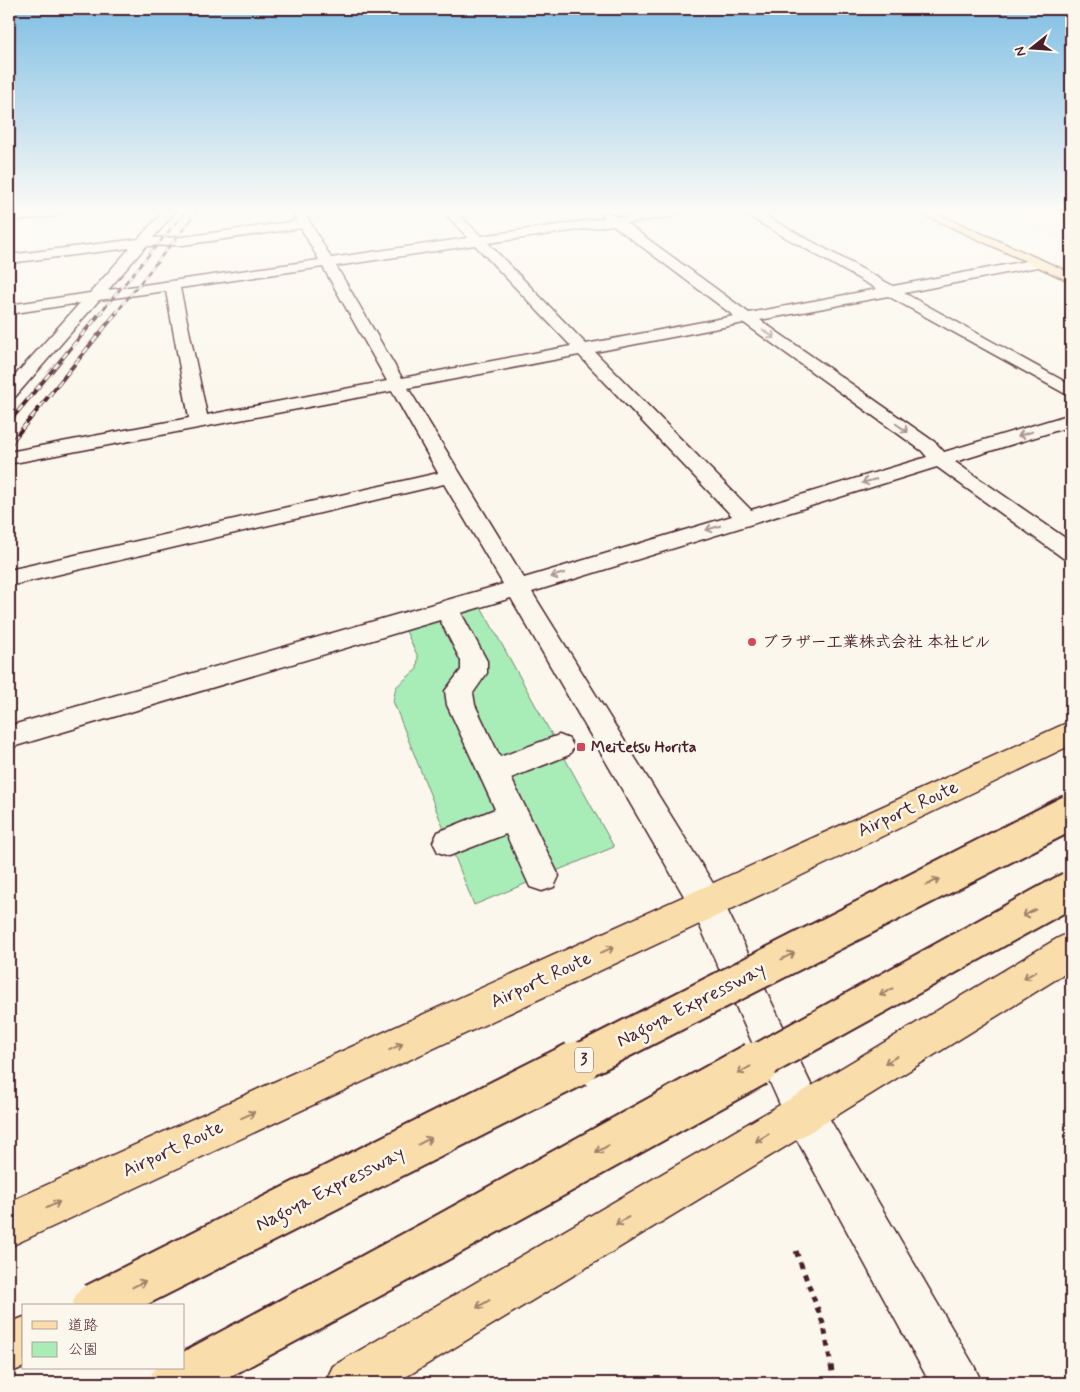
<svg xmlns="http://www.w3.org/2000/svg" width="1080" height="1392" font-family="Mynerve,'Klee One',sans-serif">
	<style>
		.built { fill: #f9ead6 }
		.green { fill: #a8ecb7; stroke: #798671 }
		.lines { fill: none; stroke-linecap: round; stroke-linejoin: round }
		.minor-casing { stroke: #4a1f2b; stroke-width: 3 }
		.major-casing { stroke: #4a1f2b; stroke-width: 3 }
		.highway-casing { stroke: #4a1f2b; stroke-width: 3 }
		.path { stroke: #4a1f2b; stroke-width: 5; stroke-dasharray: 6 6; stroke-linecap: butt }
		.minor { fill: #fbf7ec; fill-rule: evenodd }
		.major { fill: #f9deab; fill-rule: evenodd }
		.highway { fill: #f9deab; fill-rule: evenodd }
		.rail-far2-casing { stroke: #4a1f2b; stroke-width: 2.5 }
		.rail-far1-casing { stroke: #4a1f2b; stroke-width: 4 }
		.rail-casing { stroke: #4a1f2b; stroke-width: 4.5 }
		.rail-far2 { stroke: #fbf7ec; stroke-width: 2; stroke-dasharray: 5.5; stroke-linecap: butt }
		.rail-far1 { stroke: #fbf7ec; stroke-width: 2.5; stroke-dasharray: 7; stroke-linecap: butt }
		.rail { stroke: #fbf7ec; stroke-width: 3; stroke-dasharray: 9; stroke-linecap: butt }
		.highway-bridge-far1-casing { stroke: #4a1f2b; stroke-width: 39; stroke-linecap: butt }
		.highway-bridge-casing { stroke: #4a1f2b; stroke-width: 48; stroke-linecap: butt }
		.highway-bridge-far1 { stroke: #f9deab; stroke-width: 35 }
		.highway-bridge { stroke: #f9deab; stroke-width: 44 }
		.oneway { stroke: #ab9695 }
		.oneway2 { stroke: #a27e6b }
		.poi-dot { fill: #d1495b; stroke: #fbf7ec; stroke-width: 2 }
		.labels { text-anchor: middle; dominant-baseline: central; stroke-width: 5; stroke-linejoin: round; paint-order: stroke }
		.shield { fill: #fbf7ec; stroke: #7f6065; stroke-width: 1 }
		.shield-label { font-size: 15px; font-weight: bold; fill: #4a1f2b }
		.poi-label { font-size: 16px; font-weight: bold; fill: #4a1f2b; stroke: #fbf7ec; text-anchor: start }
		.near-street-label { font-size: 19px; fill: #4a1f2b; stroke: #fbf7ec }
	</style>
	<rect width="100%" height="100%" fill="#fbf7ec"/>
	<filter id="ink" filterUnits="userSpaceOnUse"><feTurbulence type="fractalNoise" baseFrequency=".02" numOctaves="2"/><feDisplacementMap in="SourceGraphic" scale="10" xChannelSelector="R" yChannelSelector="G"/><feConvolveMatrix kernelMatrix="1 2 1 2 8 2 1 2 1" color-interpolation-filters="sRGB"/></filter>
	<g filter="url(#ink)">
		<path class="built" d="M994 212H1071V243Z"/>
		<path class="green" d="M480 605 614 847 474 905 393 701 396 687 417 669 418 657 405 629Z"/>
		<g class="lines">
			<g class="minor-casing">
				<path id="minor" d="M26 212H63L57 216 9 221V213Z
					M163 212H175L153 238 183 237 297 221 292 212H304L331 258 468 238 444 212H456L481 236 605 218 602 215 607 212 618 217 653 212H681L675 216 626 223 749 313 877 289 746 215 744 212H758L893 286 1037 259 1042 260 1044 263 1037 267 904 293 1071 385V397L888 296 760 320 936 443 944 452 1071 414V426L955 462 1071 542V560L1063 558 937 467 532 592 719 893 818 1099 974 1366 982 1383H930L790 1127 695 915 511 598 461 613 487 661V673L473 693 475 705 500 757 559 735 569 739 574 747 569 755 511 778 559 876 554 887 542 891 530 887 506 834 449 856 438 852 433 842 438 832 495 809 447 705 445 691 461 670V661L440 620 9 748V726L503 584 444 484 9 586V570L438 473 392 391 9 464V452L189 418 166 291 99 300 15 397 9 398V382L80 303 9 314V305L90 293 130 248 9 263V255L138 239ZM613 225 734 316 586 344 488 243ZM301 228 319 260 108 290 146 246 183 245ZM475 245 571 346 402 378 336 266ZM323 267 387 381 207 415 180 288ZM744 323 922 451 927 457 751 510 595 352ZM579 355 732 516 524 578 408 388Z"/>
			</g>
			<g class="major-casing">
				<path id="major" d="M918 212H933L1071 273V282Z
					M1071 721V745L719 915 9 1247V1202Z
					M1071 932V970L818 1127 396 1383H325L333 1366 790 1099 1058 938Z"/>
			</g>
			<g class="highway-casing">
				<path id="highway" d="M24 1317V1367L9 1373V1323Z"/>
			</g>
			<path class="path" d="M796 1251 824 1326 834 1383"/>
			<use href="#minor" class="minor"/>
			<use href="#major" class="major"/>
			<use href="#highway" class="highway"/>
			<g class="rail-far2-casing">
				<path id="rail-far2" d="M100 313 185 212
					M116 313 197 212"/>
			</g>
			<g class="rail-far1-casing">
				<path id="rail-far1" d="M9 422 101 312
					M13 440 117 312"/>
			</g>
			<g class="rail-casing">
				<path id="rail" d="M9 446 14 439"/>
			</g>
			<use href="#rail-far2" class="rail-far2"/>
			<use href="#rail-far1" class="rail-far1"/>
			<use href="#rail" class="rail"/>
			<g class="highway-bridge-far1-casing">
				<path id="highway-bridge-far1" d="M574 1065 1071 812
					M753 1065 1071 889"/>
			</g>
			<g class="highway-bridge-casing">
				<path id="highway-bridge" d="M95 1306 576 1064
					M172 1383 436 1241 756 1064"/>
			</g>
			<use href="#highway-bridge-far1" class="highway-bridge-far1"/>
			<use href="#highway-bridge" class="highway-bridge"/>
		</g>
		<defs><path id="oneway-shaft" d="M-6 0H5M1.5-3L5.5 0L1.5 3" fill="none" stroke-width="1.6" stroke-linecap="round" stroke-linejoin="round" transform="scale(1.25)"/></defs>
		<g class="oneway">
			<use href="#oneway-shaft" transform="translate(769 334) rotate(35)"/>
			<use href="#oneway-shaft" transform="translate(902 428) rotate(35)"/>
			<use href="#oneway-shaft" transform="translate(1025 434) rotate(163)"/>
			<use href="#oneway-shaft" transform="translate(869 481) rotate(164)"/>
			<use href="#oneway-shaft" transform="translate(713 528) rotate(163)"/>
			<use href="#oneway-shaft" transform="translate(558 575) rotate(163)"/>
		</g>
		<g class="oneway2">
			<use href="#oneway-shaft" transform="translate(933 882) rotate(-27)"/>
			<use href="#oneway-shaft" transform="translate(1029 913) rotate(151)"/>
			<use href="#oneway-shaft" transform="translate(607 950) rotate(-25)"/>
			<use href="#oneway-shaft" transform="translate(788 956) rotate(-27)"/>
			<use href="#oneway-shaft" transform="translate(1030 975) rotate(149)"/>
			<use href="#oneway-shaft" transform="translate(886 992) rotate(151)"/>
			<use href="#oneway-shaft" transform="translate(396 1047) rotate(-25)"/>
			<use href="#oneway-shaft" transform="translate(891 1060) rotate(149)"/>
			<use href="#oneway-shaft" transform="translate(744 1070) rotate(151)"/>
			<use href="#oneway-shaft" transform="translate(248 1115) rotate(-25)"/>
			<use href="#oneway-shaft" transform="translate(762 1138) rotate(149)"/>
			<use href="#oneway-shaft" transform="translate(425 1141) rotate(-27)"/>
			<use href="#oneway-shaft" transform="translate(602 1149) rotate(151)"/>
			<use href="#oneway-shaft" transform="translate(53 1205) rotate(-25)"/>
			<use href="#oneway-shaft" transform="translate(622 1221) rotate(149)"/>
			<use href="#oneway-shaft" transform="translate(139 1284) rotate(-27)"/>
			<use href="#oneway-shaft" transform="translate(483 1304) rotate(149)"/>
		</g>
	</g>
	<linearGradient id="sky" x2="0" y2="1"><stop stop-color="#7fbee4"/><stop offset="0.52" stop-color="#fdfbf6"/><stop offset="1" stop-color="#fdfbf6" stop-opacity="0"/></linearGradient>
	<rect width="1080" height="406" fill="url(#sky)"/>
	<g class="poi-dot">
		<circle cx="752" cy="642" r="5"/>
		<rect x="576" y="742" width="10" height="10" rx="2.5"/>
	</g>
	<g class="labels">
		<rect class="shield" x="575" y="1047.5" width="18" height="25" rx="4"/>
		<g class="shield-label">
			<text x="584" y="1060">3</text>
		</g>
		<g class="poi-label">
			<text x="762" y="642">ブラザー工業株式会社 本社ビル</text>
			<text x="591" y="747">Meitetsu Horita</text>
		</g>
		<g class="near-street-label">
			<text transform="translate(908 809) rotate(-25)">Airport Route</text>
			<text transform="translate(541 980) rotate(-25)">Airport Route</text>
			<text transform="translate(691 1005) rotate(-27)">Nagoya Expressway</text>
			<text transform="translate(173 1149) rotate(-25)">Airport Route</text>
			<text transform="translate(330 1189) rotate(-27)">Nagoya Expressway</text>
		</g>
	</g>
	<rect width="1080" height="1392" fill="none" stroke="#fbf7ec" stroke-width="30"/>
	<rect x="15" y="15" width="1050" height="1362" fill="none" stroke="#4a1f2b" stroke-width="2" filter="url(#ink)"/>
	<rect x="22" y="1304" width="162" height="65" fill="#fbf7ec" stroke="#b4a19f"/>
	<rect x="32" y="1321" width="25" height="8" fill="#f9deab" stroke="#b4a19f"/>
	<text x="68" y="1330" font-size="15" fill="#4a1f2b">道路</text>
	<rect x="32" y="1342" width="25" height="15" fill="#a8ecb7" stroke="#b4a19f"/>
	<text x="68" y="1354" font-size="15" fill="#4a1f2b">公園</text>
	<g transform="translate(1032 48) rotate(253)" stroke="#fbf7ec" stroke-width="4" paint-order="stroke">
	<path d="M0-4L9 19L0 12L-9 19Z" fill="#4a1f2b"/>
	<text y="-8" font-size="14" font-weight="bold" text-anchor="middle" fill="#4a1f2b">N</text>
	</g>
</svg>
